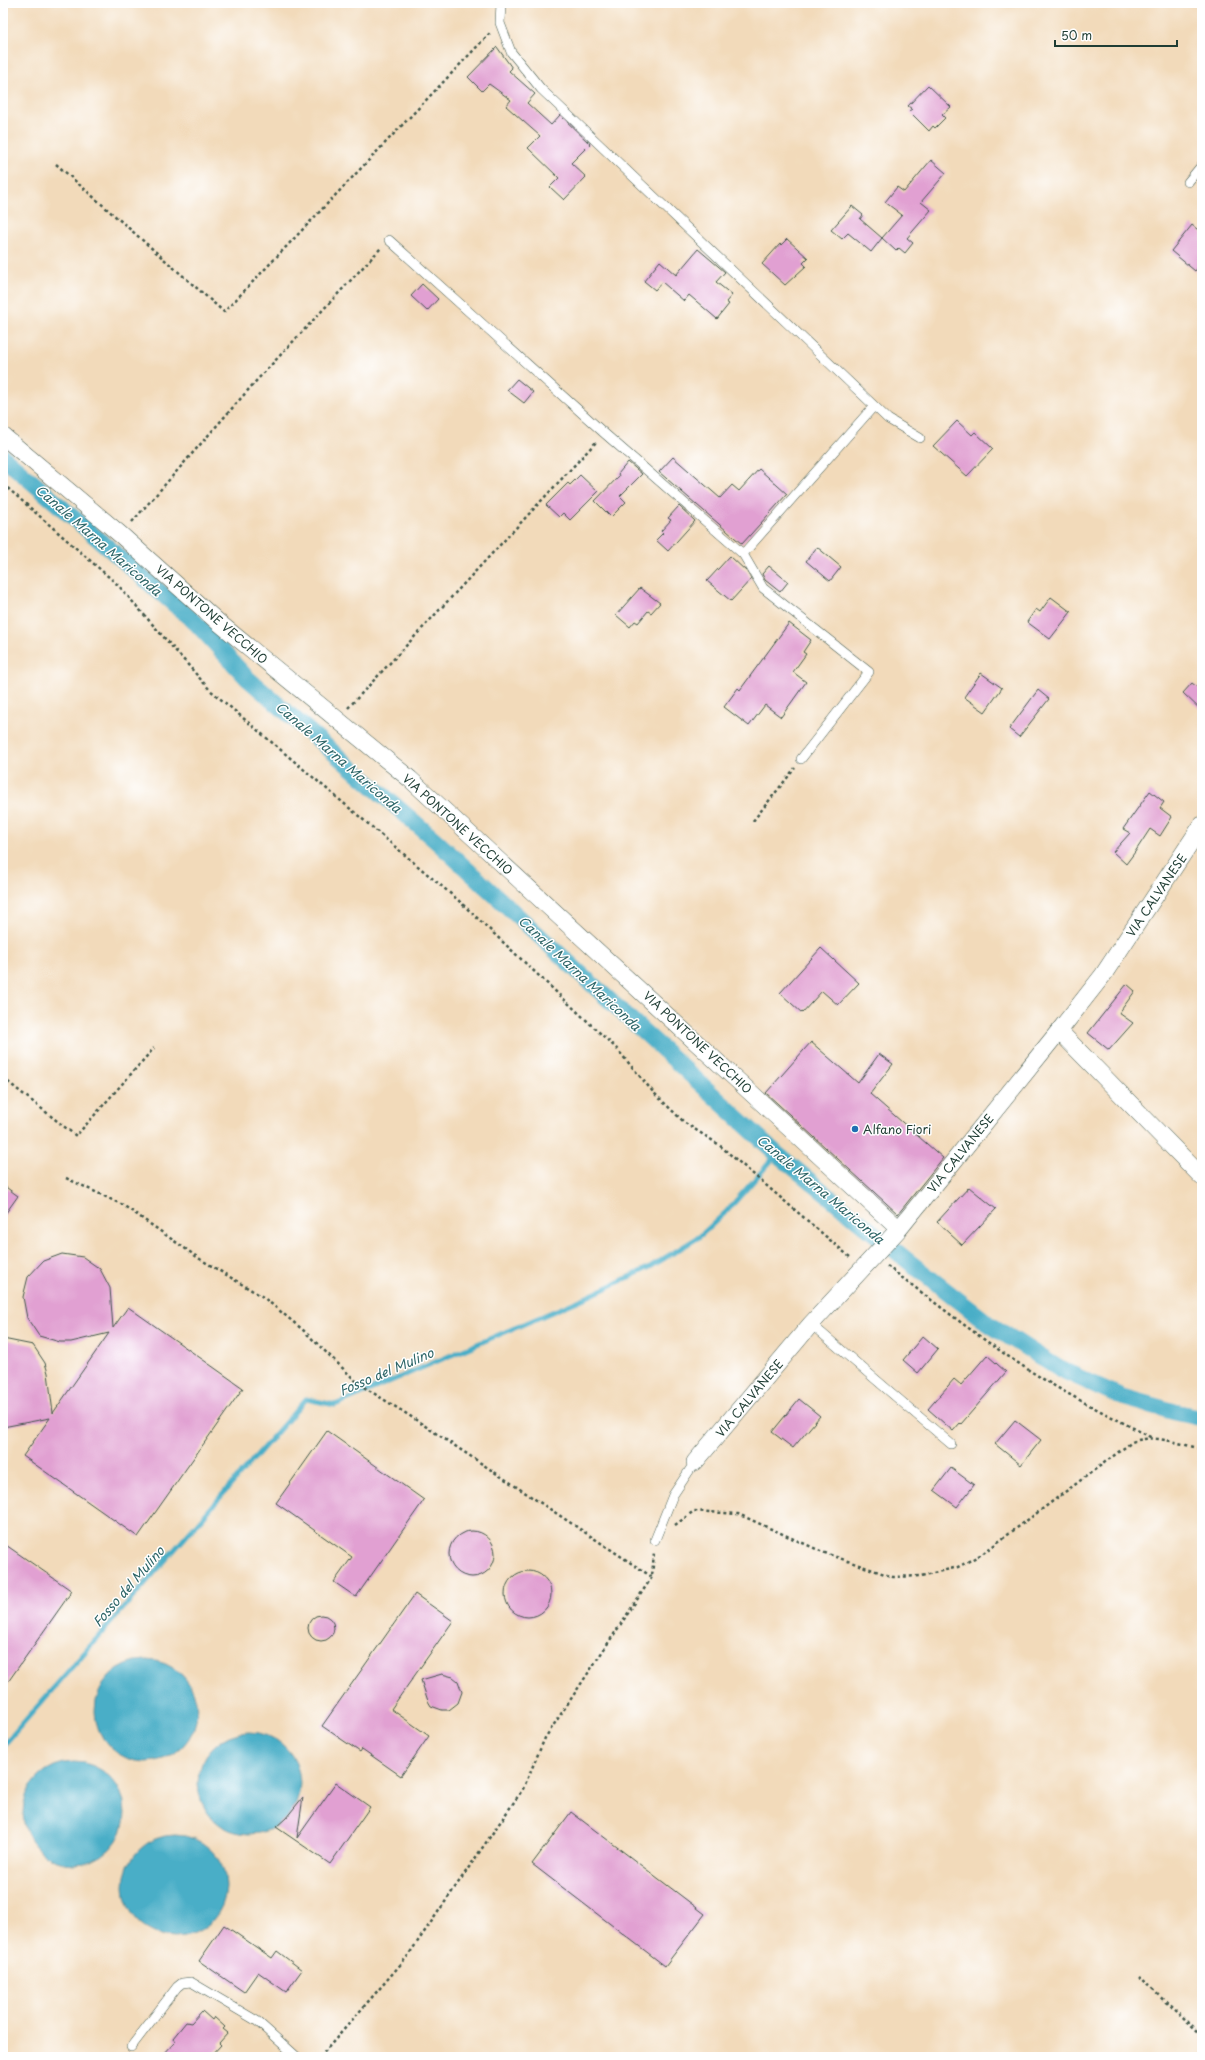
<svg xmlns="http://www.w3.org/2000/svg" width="1205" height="2060" font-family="'Playpen Sans',sans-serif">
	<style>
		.water { fill: #48aec7; stroke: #34767e }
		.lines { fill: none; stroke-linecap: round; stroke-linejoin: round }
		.stream { stroke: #48aec7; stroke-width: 5 }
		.canal { stroke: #48aec7; stroke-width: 17 }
		.building { fill: #e1a0d2 }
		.lane-casing { stroke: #3f5548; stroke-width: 10 }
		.street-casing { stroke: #3f5548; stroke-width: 18 }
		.path { stroke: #3f5548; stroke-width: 2.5; stroke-dasharray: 3 3; stroke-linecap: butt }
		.lane { stroke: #fff; stroke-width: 9 }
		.street { stroke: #fff; stroke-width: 17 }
		.poi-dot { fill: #1f6fb2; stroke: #fff; stroke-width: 1.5 }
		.labels { text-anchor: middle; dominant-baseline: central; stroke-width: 3; stroke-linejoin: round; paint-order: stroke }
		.street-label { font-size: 12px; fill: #1f3d34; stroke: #fff }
		.poi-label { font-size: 12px; fill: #1f3d34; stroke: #fff; text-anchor: start }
		.water-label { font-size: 13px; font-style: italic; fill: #2d6567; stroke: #fff }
	</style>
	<rect width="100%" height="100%" fill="#fff"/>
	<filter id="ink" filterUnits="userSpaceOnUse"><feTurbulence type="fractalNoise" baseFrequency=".025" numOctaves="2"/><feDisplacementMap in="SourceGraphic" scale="8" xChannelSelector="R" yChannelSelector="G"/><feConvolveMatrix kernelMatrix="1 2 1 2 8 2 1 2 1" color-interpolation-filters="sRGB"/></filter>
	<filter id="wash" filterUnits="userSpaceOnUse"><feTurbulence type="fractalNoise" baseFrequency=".012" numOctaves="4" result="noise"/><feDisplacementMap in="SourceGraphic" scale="16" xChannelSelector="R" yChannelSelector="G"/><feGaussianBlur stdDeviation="0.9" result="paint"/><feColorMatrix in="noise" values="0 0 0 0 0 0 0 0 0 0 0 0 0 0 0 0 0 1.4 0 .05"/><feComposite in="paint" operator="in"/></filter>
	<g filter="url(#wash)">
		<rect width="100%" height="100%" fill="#f2daba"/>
		<path class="water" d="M95 1711a51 51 0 1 1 102 0a51 51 0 1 1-102 0Z
			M198 1783a51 51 0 1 1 102 0a51 51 0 1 1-102 0Z
			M23 1813a51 51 0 1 1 102 0a51 51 0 1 1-102 0Z
			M124 1886a51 51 0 1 1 102 0a51 51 0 1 1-102 0Z"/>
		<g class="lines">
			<path class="stream" d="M3 1746 306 1399 335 1405 587 1297 650 1267 699 1237 727 1211 777 1154"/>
			<path class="canal" d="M3 457 196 623 247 678 435 840 777 1154 908 1261 989 1324 1058 1368 1122 1397 1175 1412 1202 1418"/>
		</g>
		<g id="blocks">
			<path class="building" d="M497 47 512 68 509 71 535 94 527 103 551 125 560 115 590 144 571 163 586 177 564 200 550 187 559 178 528 148 540 136 506 106 511 100 489 84 482 91 468 77Z
				M928 85 951 107 942 115 945 118 935 128 933 126 929 131 909 111 912 109 908 106Z
				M931 160 946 173 921 202 931 210 907 238 913 243 905 253 899 248 896 251 882 238 871 252 848 233 842 239 831 230 852 206 863 215 860 219 882 238 902 215 885 202 897 187 904 192Z
				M1192 225 1202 233V263L1195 271 1171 251Z
				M787 239 808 258 803 263 806 266 785 285 762 264 780 244 781 245Z
				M698 249 725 272 716 282 732 295 726 302 729 304 717 319 689 295 684 301 662 282 655 290 644 281 660 261 676 275Z
				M422 284 438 299 427 311 411 296Z
				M517 379 533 392 524 403 507 390Z
				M957 421 972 435 975 432 993 449 967 476 933 446Z
				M673 457 720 498 732 485 739 491 759 469 787 494 742 544 659 472Z
				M628 462 642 474 620 496 626 502 611 517 595 501 619 476 618 474Z
				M580 475 598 492 570 520 563 513 559 517 546 505 568 483 570 485Z
				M679 506 695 521 668 551 656 540 663 533 661 531 671 520 668 518Z
				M817 547 841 567 830 581 806 561Z
				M730 556 747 572 751 579 731 601 707 581Z
				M769 566 788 582 780 592 765 580 762 574Z
				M640 588 660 603 651 613 648 611 638 623 635 621 630 627 616 615Z
				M1051 597 1071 612 1050 639 1027 622 1036 609 1040 612Z
				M789 623 811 640 803 652 806 654 793 672 806 682 781 717 765 705 749 726 724 707 738 688 740 690Z
				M981 673 1002 688 985 712 964 697Z
				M1192 683 1202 691V711L1183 693Z
				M1038 690 1049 699 1019 737 1009 729Z
				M1150 791 1164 802 1160 808 1172 817 1160 836 1150 829 1135 852 1126 864 1113 852 1130 833 1123 829Z
				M821 948 859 983 838 1005 822 991 802 1013 780 993Z
				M1127 984 1135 991 1119 1013 1133 1023 1109 1050 1088 1033Z
				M811 1042 858 1083 879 1054 893 1064 870 1094 943 1158 898 1214 766 1093Z
				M3 1185 18 1196 3 1217Z
				M969 1187 996 1209 962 1245 937 1222Z
				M62 1254 83 1257 100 1269 110 1288 113 1328 128 1307 243 1388 138 1537 23 1456 50 1418 3 1427V1339L33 1345 45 1363 48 1373 53 1413 109 1333 71 1342H60L39 1336 27 1318 23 1297 28 1277 43 1261Z
				M923 1336 938 1349 918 1373 903 1360Z
				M987 1355 1006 1372 961 1424 960 1423 953 1431 928 1409 954 1379 961 1385Z
				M799 1399 820 1416 793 1448 772 1432Z
				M1015 1420 1041 1440 1021 1465 995 1444Z
				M327 1431 424 1500 356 1597 334 1582 352 1557 276 1503Z
				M951 1468 974 1485 957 1507 934 1490Z
				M449 1554a23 23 0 1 1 46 0a23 23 0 1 1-46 0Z
				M3 1543 72 1591 3 1689Z
				M505 1594a23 23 0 1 1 46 0a23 23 0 1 1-46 0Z
				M415 1594 453 1621 391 1709 429 1736 401 1776 362 1749 360 1752 322 1726Z
				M308 1628a13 13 0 1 1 26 0a13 13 0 1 1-26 0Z
				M442 1674 453 1677 458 1681 462 1692 458 1703 449 1710H442L431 1706 428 1701 421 1680Z
				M336 1783 370 1807 330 1864 276 1827 286 1818 303 1797 297 1838Z
				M571 1812 705 1914 665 1966 532 1864Z
				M224 1925 272 1958 277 1951 302 1970 286 1992 258 1972 244 1992 199 1961Z
				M202 2011 212 2020 214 2017 225 2027 223 2029 228 2033 219 2043 221 2045 210 2057H161L175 2042 173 2038 186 2022 191 2023Z"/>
		</g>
	</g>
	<g filter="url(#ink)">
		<use href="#blocks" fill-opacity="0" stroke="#3f5548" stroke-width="1"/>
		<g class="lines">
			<g class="lane-casing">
				<path id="lane" d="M501 3 500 23 511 52 541 89 888 419 920 438
					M1188 182 1202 165
					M389 240 604 433 743 554
					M801 759 869 672 763 588 743 554 874 406
					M811 1324 951 1444
					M655 1540 673 1495 695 1462
					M131 2047 177 1987 182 1983 191 1982 257 2021 297 2057"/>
			</g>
			<g class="street-casing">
				<path id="street" d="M3 436 121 535 218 622 410 779 899 1229
					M1059 1031 1202 1177
					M695 1462 811 1324 899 1229 1059 1031 1103 975 1202 825"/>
			</g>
			<path class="path" d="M56 164 224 312 491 32
				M3 484 118 585 210 690 458 900 616 1048 654 1093 685 1123 718 1144 851 1258
				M132 522 257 380 381 248
				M348 708 597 441
				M753 821 795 768
				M3 1078 76 1136 154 1048
				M66 1178 123 1205 200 1259 263 1297 303 1330 359 1384 410 1416 652 1577
				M887 1266C941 1307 994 1350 1053 1385 1085 1404 1119 1420 1152 1438
				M675 1525 694 1511 738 1514 825 1553 893 1577 921 1576 958 1567 982 1554 1132 1442C1154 1433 1179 1444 1202 1449
				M1139 1977 1202 2036
				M320 2057 407 1957 523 1789 545 1738 652 1577 654 1552"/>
			<use href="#lane" class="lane"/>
			<use href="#street" class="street"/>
		</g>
	</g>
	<circle class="poi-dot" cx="855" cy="1129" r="4"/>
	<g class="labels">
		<g class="street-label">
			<text transform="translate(212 614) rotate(41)">VIA PONTONE VECCHIO</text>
			<text transform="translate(458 824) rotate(42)">VIA PONTONE VECCHIO</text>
			<text transform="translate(1156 895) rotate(-56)">VIA CALVANESE</text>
			<text transform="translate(698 1042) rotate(43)">VIA PONTONE VECCHIO</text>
			<text transform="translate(960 1153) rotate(-51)">VIA CALVANESE</text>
			<text transform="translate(749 1398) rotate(-50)">VIA CALVANESE</text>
		</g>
		<g class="poi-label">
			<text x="863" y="1129">Alfano Fiori</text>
		</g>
		<g class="water-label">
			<text transform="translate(99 540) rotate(41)">Canale Marna Mariconda</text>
			<text transform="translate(339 757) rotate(41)">Canale Marna Mariconda</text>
			<text transform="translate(580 973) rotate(43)">Canale Marna Mariconda</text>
			<text transform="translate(821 1189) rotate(40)">Canale Marna Mariconda</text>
			<text transform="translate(386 1371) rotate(-23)">Fosso del Mulino</text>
			<text transform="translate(128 1586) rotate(-49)">Fosso del Mulino</text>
		</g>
	</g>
	<rect width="1205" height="2060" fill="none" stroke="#fff" stroke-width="16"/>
	<path d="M1055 40v6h122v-6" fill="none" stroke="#1f3d34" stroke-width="2"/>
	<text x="1061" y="40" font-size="12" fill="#1f3d34" stroke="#ffffff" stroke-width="3" paint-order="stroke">50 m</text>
</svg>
